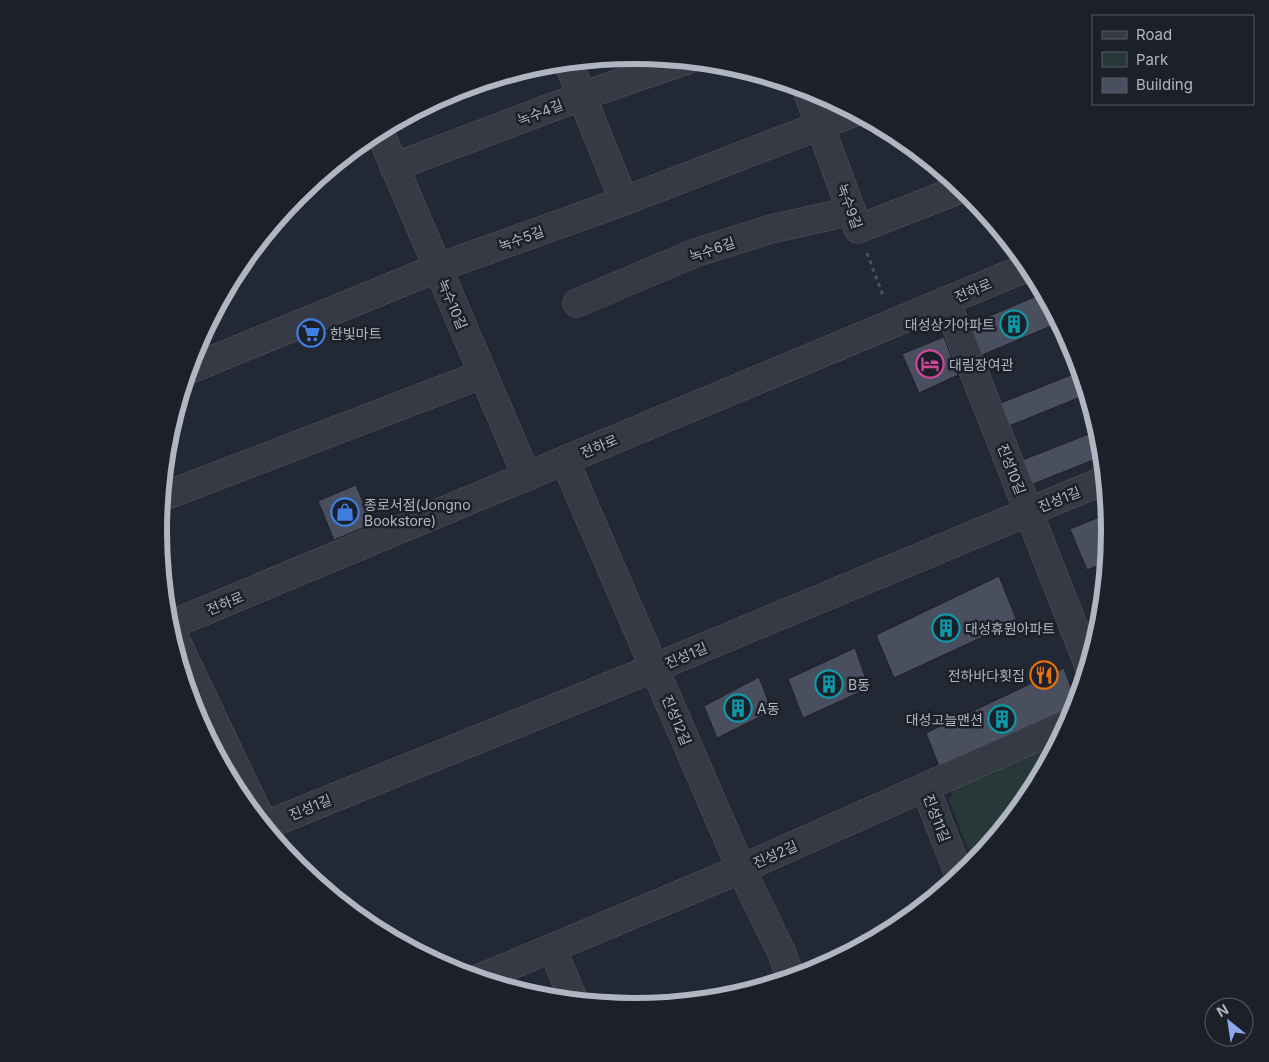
<svg xmlns="http://www.w3.org/2000/svg" width="1269" height="1062" font-family="Inter,'Noto Sans KR',sans-serif">
	<style>
		.green { fill: #283839 }
		.building { fill: #494f5e; stroke: #1d212c }
		.lines { fill: none; stroke-linecap: round; stroke-linejoin: round }
		.minor-casing { stroke: #535863; stroke-width: 29 }
		.tertiary-casing { stroke: #535863; stroke-width: 29 }
		.path { stroke: #465357; stroke-width: 3; stroke-dasharray: 4 4; stroke-linecap: butt }
		.minor { stroke: #353a45; stroke-width: 28 }
		.tertiary { stroke: #353a45; stroke-width: 28 }
		.labels { text-anchor: middle; dominant-baseline: central; stroke-width: 5; stroke-linejoin: round; paint-order: stroke }
		.street-label { font-size: 14px; fill: #b0b5c2; stroke: #1b2029 }
		.poi-label { font-size: 14px; fill: #b0b5c2; stroke: #1b2029; text-anchor: start }
		.rim { fill: none; stroke: #b0b5c2; stroke-width: 6 }
	</style>
	<rect width="100%" height="100%" fill="#222834"/>
	<path class="green" d="M1062 737 1030 796 974 864 949 800 955 786Z"/>
	<path class="building" d="M1044 293 1060 322 980 356 968 325Z
		M944 337 958 375 919 393 902 354Z
		M1081 371 1088 394 1004 428 996 405Z
		M1099 430 1103 456 1028 486 1020 461Z
		M356 485 372 524 334 540 318 501Z
		M1109 513 1110 531 1108 561 1087 570 1070 529Z
		M999 576 1017 621 894 678 876 635Z
		M855 648 869 688 803 718 788 679Z
		M1064 668 1077 704 940 769 926 733Z
		M759 677 772 711 717 738 704 706Z"/>
	<g class="lines">
		<g class="minor-casing">
			<path id="minor" d="M568 62 624 201
				M806 88 858 229 963 188
				M379 130 527 477
				M394 167 582 96 687 60
				M946 301 1089 666
				M577 303 695 253 771 229 852 211
				M188 370 437 268 624 201 855 112
				M565 461 741 869 781 951 791 978
				M162 497 483 374
				M925 787 960 877
				M264 826 654 668 1105 480
				M552 948 574 1001
				M478 979 741 869 1069 723"/>
		</g>
		<g class="tertiary-casing">
			<path id="tertiary" d="M167 622 264 826
				M168 626 1030 266"/>
		</g>
		<path class="path" d="M867 253 884 298"/>
		<use href="#minor" class="minor"/>
		<use href="#tertiary" class="tertiary"/>
	</g>
	<defs>
		<g id="building-ring" transform="scale(1.4375)"><circle r="9.5" fill="#1b2029" stroke="#0f9aa8" stroke-width="1.5"/><path d="M-4-6H4V6H1V3H-1V6H-4ZM-2.5-4.3h1.7v1.8h-1.7ZM.8-4.3h1.7v1.8H.8ZM-2.5-1h1.7V.8h-1.7ZM.8-1h1.7V.8H.8Z" fill="#0f9aa8"/></g>
		<g id="supermarket-ring" transform="scale(1.4375)"><circle r="9.5" fill="#1b2029" stroke="#3f7fe0" stroke-width="1.5"/><path d="M-6-5.5h2.5l.6 2H6L4.5 2H-2.5L-4.4-4H-6ZM-1.5 3.2a1.3 1.3 0 1 0 .1 0ZM3 3.2a1.3 1.3 0 1 0 .1 0Z" fill="#3f7fe0"/></g>
		<g id="hotel-ring" transform="scale(1.4375)"><circle r="9.5" fill="#1b2029" stroke="#d1479c" stroke-width="1.5"/><path d="M-6-4.5h1.5V1H6V5H4.5V3h-9V5H-6ZM-4 0a1.8 1.8 0 1 1 3.6 0ZM.5 0V-2.5h3Q6-2.5 6 0Z" fill="#d1479c"/></g>
		<g id="shop-ring" transform="scale(1.4375)"><circle r="9.5" fill="#1b2029" stroke="#3f7fe0" stroke-width="1.5"/><path d="M-5-2.5h2.3a2.7 3.5 0 0 1 5.4 0H5L5.5 6h-11ZM-1.5-2.5h3a1.5 2.3 0 0 0-3 0Z" fill="#3f7fe0"/></g>
		<g id="restaurant-ring" transform="scale(1.4375)"><circle r="9.5" fill="#1b2029" stroke="#e8710a" stroke-width="1.5"/><path d="M-5-6h1v4h1v-4h1v4h1v-4h1v5L-1.5 .5V6h-2V.5L-5-1ZM5-6V6H3V1.5H1.5Q1.5-4 5-6Z" fill="#e8710a"/></g>
	</defs>
	<g fill-rule="evenodd">
		<use href="#building-ring" x="1014" y="324"/>
		<use href="#supermarket-ring" x="311" y="333"/>
		<use href="#hotel-ring" x="930" y="364"/>
		<use href="#shop-ring" x="345" y="512"/>
		<use href="#building-ring" x="946" y="628"/>
		<use href="#restaurant-ring" x="1044" y="675"/>
		<use href="#building-ring" x="829" y="684"/>
		<use href="#building-ring" x="738" y="708"/>
		<use href="#building-ring" x="1002" y="719"/>
	</g>
	<g class="labels">
		<g class="street-label">
			<text transform="translate(540 112) rotate(-21)">녹수4길</text>
			<text transform="translate(850 206) rotate(70)">녹수9길</text>
			<text transform="translate(521 238) rotate(-20)">녹수5길</text>
			<text transform="translate(712 249) rotate(-19)">녹수6길</text>
			<text transform="translate(973 290) rotate(-23)">전하로</text>
			<text transform="translate(453 304) rotate(67)">녹수10길</text>
			<text transform="translate(599 446) rotate(-23)">전하로</text>
			<text transform="translate(1012 469) rotate(69)">진성10길</text>
			<text transform="translate(1059 499) rotate(-22)">진성1길</text>
			<text transform="translate(225 603) rotate(-23)">전하로</text>
			<text transform="translate(686 655) rotate(-23)">진성1길</text>
			<text transform="translate(677 720) rotate(67)">진성12길</text>
			<text transform="translate(310 807) rotate(-22)">진성1길</text>
			<text transform="translate(937 818) rotate(69)">진성11길</text>
			<text transform="translate(775 854) rotate(-24)">진성2길</text>
		</g>
		<g class="poi-label">
			<text x="995" y="324" text-anchor="end">대성상가아파트</text>
			<text x="330" y="333">한빛마트</text>
			<text x="949" y="364">대림장여관</text>
			<text x="364" y="504">종로서점(Jongno<tspan x="364" dy="16">Bookstore)</tspan></text>
			<text x="965" y="628">대성휴원아파트</text>
			<text x="1025" y="675" text-anchor="end">전하바다횟집</text>
			<text x="848" y="684">B동</text>
			<text x="757" y="708">A동</text>
			<text x="983" y="719" text-anchor="end">대성고늘맨션</text>
		</g>
	</g>
	<path d="M0 0H1269V1062H0ZM167 531a467 467 0 1 1 934 0a467 467 0 1 1-934 0Z" fill="#1b2029" fill-rule="evenodd"/>
	<path class="rim" d="M167 531a467 467 0 1 1 934 0a467 467 0 1 1-934 0Z"/>
	<rect x="1092" y="15" width="162" height="90" fill="#1b2029" stroke="#575c66"/>
	<rect x="1102" y="31" width="25" height="8" fill="#353a45" stroke="#575c66"/>
	<text x="1136" y="40" font-size="15" fill="#b0b5c2">Road</text>
	<rect x="1102" y="52" width="25" height="15" fill="#283839" stroke="#575c66"/>
	<text x="1136" y="65" font-size="15" fill="#b0b5c2">Park</text>
	<rect x="1102" y="78" width="25" height="15" fill="#494f5e" stroke="#575c66"/>
	<text x="1136" y="90" font-size="15" fill="#b0b5c2">Building</text>
	<g transform="translate(1229 1022) rotate(330)"><circle r="24" fill="#1b2029" stroke="#575c66"/>
	<path d="M0-4L9 19L0 12L-9 19Z" fill="#8da8ea"/>
	<text y="-8" font-size="14" font-weight="bold" text-anchor="middle" fill="#b0b5c2">N</text>
	</g>
</svg>
